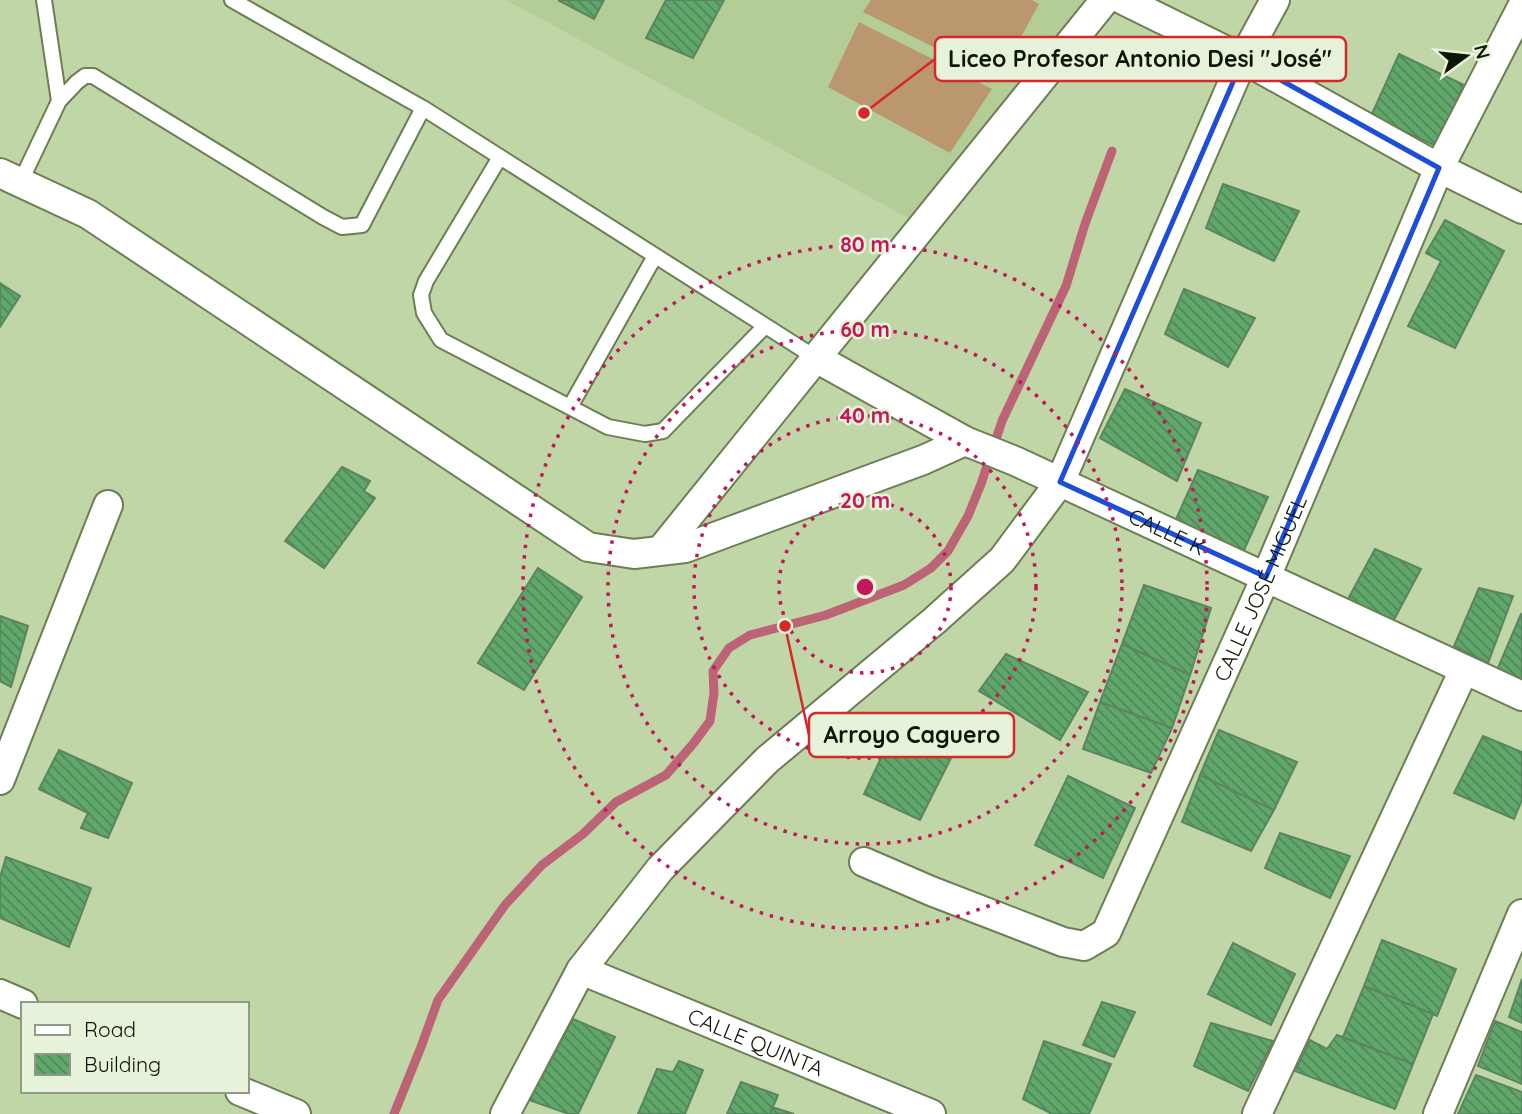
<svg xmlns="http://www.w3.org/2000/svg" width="1522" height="1114" font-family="Quicksand,sans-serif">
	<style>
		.built { fill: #b4cc96 }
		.pitch { fill: #bb9770 }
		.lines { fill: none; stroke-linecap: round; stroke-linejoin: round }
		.stream { stroke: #bc6476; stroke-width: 9 }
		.building { fill: url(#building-back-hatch); stroke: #5d8462; stroke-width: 2 }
		.service-casing { stroke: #6b7f53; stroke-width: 18 }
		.minor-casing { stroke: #6b7f53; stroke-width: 32 }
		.service { stroke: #fff; stroke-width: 14 }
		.minor { stroke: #fff; stroke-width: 28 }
		.marked { fill: none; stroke: #1d4ed8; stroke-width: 5; stroke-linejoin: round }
		.ring { fill: none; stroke: #c2185b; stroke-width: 3.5; stroke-dasharray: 3.5 7 }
		.labels { text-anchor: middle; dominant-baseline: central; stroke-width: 5; stroke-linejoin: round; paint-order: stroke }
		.street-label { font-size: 21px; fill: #0e1605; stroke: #e7f2da }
		.centre { fill: #c2185b; stroke: #e7f2da; stroke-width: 3.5 }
		.ring-label { font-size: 21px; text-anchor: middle; font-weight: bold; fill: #c2185b; stroke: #e7f2da; stroke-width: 5; stroke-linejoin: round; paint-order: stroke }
		.leader { fill: none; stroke: #d62828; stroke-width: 2.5 }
		.callout-dot { fill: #d62828; stroke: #e7f2da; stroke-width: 2.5 }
		.callout { fill: #e7f2da; stroke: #d62828; stroke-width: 2.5 }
		.callout-label { font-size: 23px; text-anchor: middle; font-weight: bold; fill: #0e1605 }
	</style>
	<defs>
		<pattern id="building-back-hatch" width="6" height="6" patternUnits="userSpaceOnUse" patternTransform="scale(1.75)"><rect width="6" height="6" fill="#60a76b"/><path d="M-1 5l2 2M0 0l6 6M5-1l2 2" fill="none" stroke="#4e8756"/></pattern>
	</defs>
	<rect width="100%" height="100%" fill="#c0d6a6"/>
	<path class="built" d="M506 0H1105L923 226Z"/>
	<path class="pitch" d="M871 0H1032L1039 4 998 79 863 12Z
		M859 22 992 89 950 153 828 87Z"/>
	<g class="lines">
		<path class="stream" d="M394 1114 421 1047 438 1000 505 905 542 865 583 834 616 802 666 775 693 744 710 721 714 693 713 671 729 648 750 635 826 615 904 585 931 568 948 551 968 516 981 484 1002 421 1066 286 1085 224 1112 151"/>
	</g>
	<path class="building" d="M558 0H604L594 19Z
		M666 0H724L693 58 646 38Z
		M1399 54 1464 85 1436 146 1371 116Z
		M1223 184 1299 211 1274 261 1206 228Z
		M1445 220 1504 251 1455 348 1408 326 1441 261 1426 253Z
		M0 283 20 296 0 327Z
		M1184 289 1255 318 1228 367 1165 334Z
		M1125 389 1201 423 1177 481 1100 438Z
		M342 467 370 481 364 491 375 498 324 568 285 541Z
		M1198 470 1268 497 1241 557 1173 526Z
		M1375 549 1421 569 1388 631 1341 612Z
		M538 568 582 597 524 690 478 663Z
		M1144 585 1211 608 1190 675 1122 644Z
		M1479 588 1513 596 1488 663 1454 646Z
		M1521 614 1522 615V683L1497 670Z
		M0 616 28 626 11 687 0 681Z
		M1122 644 1190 675 1172 728 1100 702Z
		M1006 654 1088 692 1060 740 979 691Z
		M1100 702 1172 728 1151 773 1083 749Z
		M898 722 956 748 920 820 864 794Z
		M1219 730 1297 762 1274 810 1200 775Z
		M1483 736 1522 752V800L1514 819 1454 793Z
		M59 750 132 783 108 838 81 828 88 813 39 789Z
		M1200 775 1274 810 1251 851 1182 822Z
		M1068 776 1135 808 1103 878 1035 845Z
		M1280 833 1350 856 1330 898 1265 868Z
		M6 857 91 888 69 947 0 918V877Z
		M1382 940 1456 969 1437 1016 1364 986Z
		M1233 943 1295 974 1271 1025 1208 994Z
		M1522 979V1023L1509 1017Z
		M1364 986 1433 1014 1413 1064 1343 1037Z
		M1102 1002 1135 1012 1114 1057 1083 1045Z
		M573 1019 615 1037 578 1114H569L529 1100Z
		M1495 1021 1522 1032V1084L1478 1066Z
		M1211 1023 1273 1041 1248 1091 1194 1066Z
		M1337 1035 1413 1064 1395 1109 1295 1071 1310 1040 1327 1049Z
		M1044 1041 1111 1064 1089 1114H1052L1023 1099Z
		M679 1061 703 1070 685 1114H638L657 1069 673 1072Z
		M1476 1075 1522 1092V1114H1458Z
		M741 1082 778 1095 770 1114H727Z
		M772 1107 794 1114H770Z"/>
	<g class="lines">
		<g class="service-casing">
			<path id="service" d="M44 0 59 101
				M232 0 423 108 816 358
				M500 157 426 281 421 295 424 313 441 340 608 427 645 434 663 431 765 326
				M20 183 59 101 77 82 85 76H93L323 217 342 227 362 225 423 108
				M570 407 655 256"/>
		</g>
		<g class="minor-casing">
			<g id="minor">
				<path d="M1123 0 1243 59 1439 168 1522 209"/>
				<path d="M0 173 88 214 588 547 634 554 685 548 923 460 965 441"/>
				<path id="s1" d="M816 358 965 441 1015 461 1522 696"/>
				<path d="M661 550 1105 0"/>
				<path d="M0 780 108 505"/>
				<path id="s2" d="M864 862 931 891 1063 942 1084 946 1106 933 1266 577 1439 168 1522 7"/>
				<path id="s3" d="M581 970 931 1114"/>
				<path d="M0 994 23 1004"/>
				<path d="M240 1091 296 1114"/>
				<path d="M505 1114 581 970 660 869 767 760 934 621 1002 560 1060 482 1243 59 1275 0"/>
				<path d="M1257 1114 1464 670"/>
				<path d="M1438 1114 1522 914"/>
			</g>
		</g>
		<use href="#service" class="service"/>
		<use href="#minor" class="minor"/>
	</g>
	<path class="marked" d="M1243 59 1439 168 1266 577 1060 482Z"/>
	<g class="ring">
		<circle cx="865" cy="587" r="86"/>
		<circle cx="865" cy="587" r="171"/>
		<circle cx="865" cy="587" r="257"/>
		<circle cx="865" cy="587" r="342"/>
	</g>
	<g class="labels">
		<g class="street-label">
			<text stroke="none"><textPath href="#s1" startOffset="392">CALLE K</textPath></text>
			<text stroke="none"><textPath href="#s2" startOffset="639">CALLE JOSÉ MIGUEL</textPath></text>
			<text stroke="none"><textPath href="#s3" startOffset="189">CALLE QUINTA</textPath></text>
		</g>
	</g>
	<circle cx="865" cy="587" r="10" class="centre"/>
	<g class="ring-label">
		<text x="865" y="252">80 m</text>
		<text x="865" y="337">60 m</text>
		<text x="865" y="423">40 m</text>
		<text x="865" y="508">20 m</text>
	</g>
	<path class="leader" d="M864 113L935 59M785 626L809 735"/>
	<g class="callout-dot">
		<circle cx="864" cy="113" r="7"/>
		<circle cx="785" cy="626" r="7"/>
	</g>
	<g class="callout">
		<rect x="935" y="37" width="411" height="44" rx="7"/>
		<rect x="809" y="713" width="205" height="44" rx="7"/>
	</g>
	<g class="callout-label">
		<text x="1140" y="67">Liceo Profesor Antonio Desi "José"</text>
		<text x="912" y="743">Arroyo Caguero</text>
	</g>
	<rect x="21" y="1002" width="228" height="91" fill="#e7f2da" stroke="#909a85" stroke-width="2"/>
	<rect x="35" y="1025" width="35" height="10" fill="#ffffff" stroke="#909a85" stroke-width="2"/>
	<text x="84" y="1037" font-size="21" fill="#0e1605">Road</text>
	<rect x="35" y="1054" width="35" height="21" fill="url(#building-back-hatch)" stroke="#909a85" stroke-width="2"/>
	<text x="84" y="1072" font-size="21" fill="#0e1605">Building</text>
	<g transform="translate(1466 56) rotate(75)" stroke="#e7f2da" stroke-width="5" paint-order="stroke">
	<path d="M0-5L12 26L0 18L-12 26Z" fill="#0e1605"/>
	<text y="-10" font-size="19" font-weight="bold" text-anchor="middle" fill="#0e1605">N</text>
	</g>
</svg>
